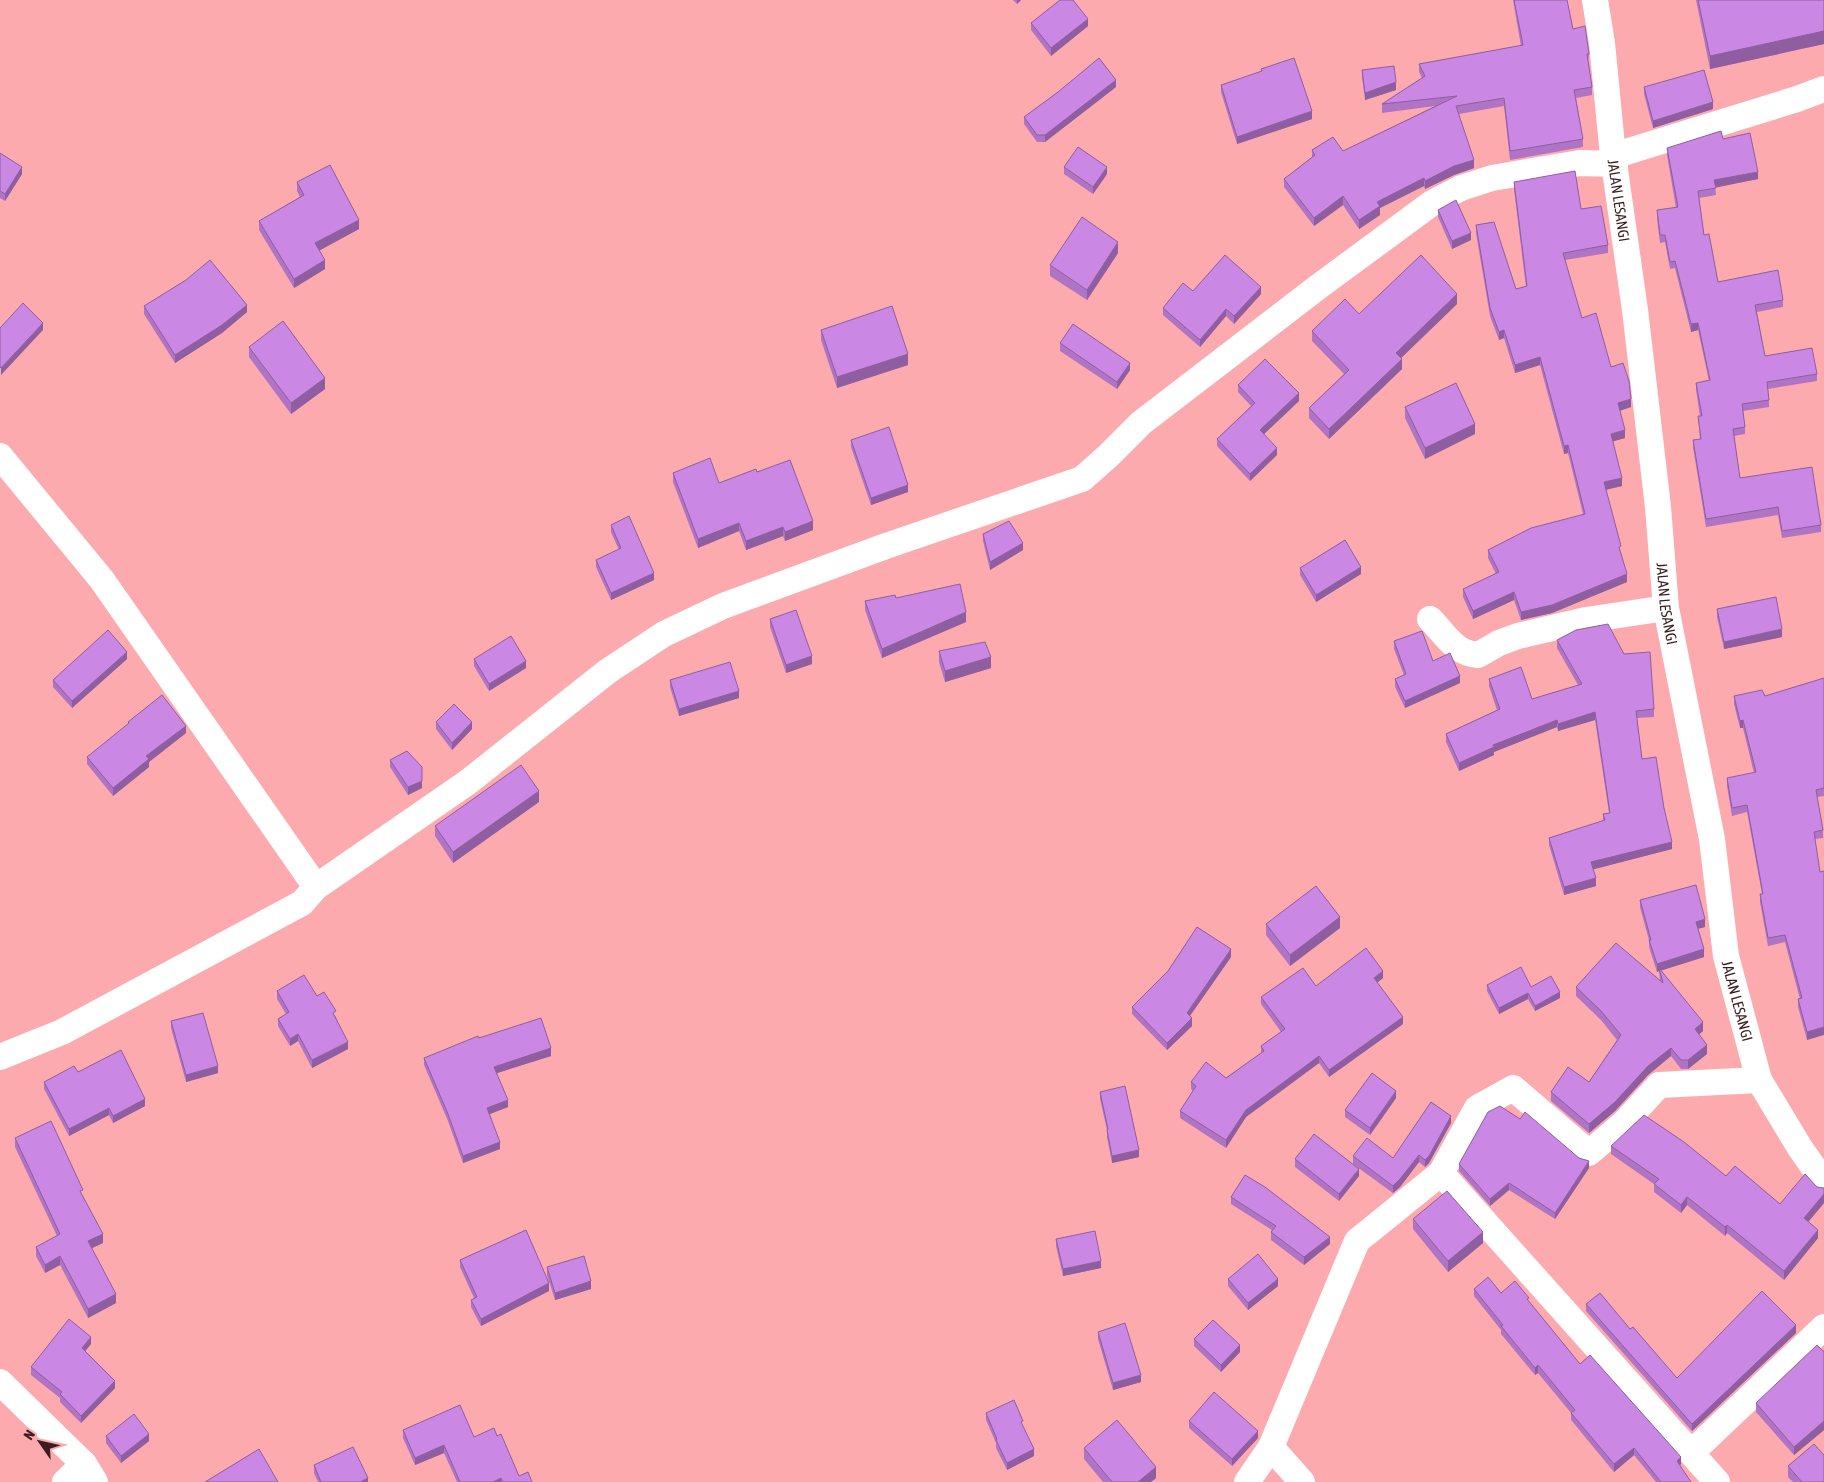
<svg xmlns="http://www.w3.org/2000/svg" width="1824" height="1482" font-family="'Asap Condensed',sans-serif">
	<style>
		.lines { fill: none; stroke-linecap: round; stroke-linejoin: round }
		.street { stroke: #fff; stroke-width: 26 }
		.wall { fill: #af74c4 }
		.shaded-wall { fill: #8e5ea0 }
		.building { fill: #cb87e4; stroke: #8e5ea0 }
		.labels { text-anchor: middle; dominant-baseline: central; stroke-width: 4; stroke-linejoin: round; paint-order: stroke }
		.street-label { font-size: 15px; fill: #3c1c1f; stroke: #fdaaae }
	</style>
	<rect width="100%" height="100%" fill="#fdaaae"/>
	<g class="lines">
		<g class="street">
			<path id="s1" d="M1595 0 1602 43 1613 156 1635 310 1658 507 1666 608 1712 839 1726 956 1759 1080 1800 1148 1824 1182"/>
			<path d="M1613 156 1797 99 1824 89"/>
			<path d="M0 456 102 580 316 887"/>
			<path d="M1430 619C1446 635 1454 653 1478 655L1499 643 1518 636 1586 620 1666 608"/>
			<path d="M0 1057 62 1032 302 903 316 887 468 782 608 671 664 634 723 606 886 546 1082 479 1108 456 1141 423 1318 287 1432 203 1461 188 1492 178 1580 163 1615 164"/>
			<path d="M1441 1173 1717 1482"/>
			<path d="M0 1382 84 1464 95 1482"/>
			<path d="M1271 1447 1302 1482"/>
			<path d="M1692 1452 1824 1327"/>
			<path d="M65 1482 84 1464"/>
			<path d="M1247 1482 1271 1447 1357 1241 1441 1173 1477 1108 1513 1088 1589 1153 1625 1122 1659 1085 1759 1080"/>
		</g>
	</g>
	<path class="wall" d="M1013 0H1021L1017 4Z
		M1513 0H1567L1573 29 1589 54 1588 62 1592 87V95L1576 98 1583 139V147L1510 160 1504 106 1459 114 1474 168 1454 175 1425 189 1424 186 1380 208V215L1359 229 1343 205 1314 226 1284 187V179L1312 157V150L1343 151 1435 106 1382 113V104L1422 78 1419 72V64L1521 46Z
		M1696 0H1824V44L1710 69Z
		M1031 23 1088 26 1051 56 1031 30Z
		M1261 69 1312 119 1237 144 1221 92V85L1261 72Z
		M1362 70 1396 90 1365 100 1362 77Z
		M1116 87 1045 142H1037L1024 124V117Z
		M1644 87 1713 109 1653 128 1644 94Z
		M1723 139 1758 179 1715 187 1716 195 1699 198 1704 235 1718 282 1783 300V307L1757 312 1765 356 1817 374V381L1768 389 1769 400V407L1743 411 1745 427V434L1734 436 1740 478 1821 525V532L1782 538 1778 515 1706 527 1693 447V440L1700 439 1698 416H1700L1696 390V383L1709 381 1698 330 1691 332 1675 268 1670 269 1665 242 1660 243 1657 218V210L1676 208 1667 155V148Z
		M0 153 22 174 5 201 0 198Z
		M1064 167 1107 174 1093 194 1064 174Z
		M297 182 359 229 319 250 325 269 294 288 259 230V221L300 197 297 191Z
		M1514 182 1581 209 1608 245V253L1565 260 1582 318 1611 367 1631 407 1620 411 1625 438 1613 441 1622 486 1606 490 1627 582 1552 613 1521 620 1514 600 1473 619 1463 597V589L1496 574 1488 558V550L1583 514 1568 453 1564 454 1540 365 1515 373 1504 338 1499 340 1490 316 1476 233V225L1516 289 1526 287 1514 189Z
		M1438 210 1471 240 1452 249 1438 217Z
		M1118 253 1087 300 1050 276V265Z
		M1193 291 1261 294 1234 324 1226 316 1200 347 1163 315V308Z
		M1457 304 1401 358 1402 369 1329 439 1309 418V408L1344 374 1312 341V331L1359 314Z
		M144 306 247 312 222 333 175 363 144 314Z
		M821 330 908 365 837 388 821 340Z
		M1060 343 1130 370 1117 389 1060 351Z
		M249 347 325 389 291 414 249 357Z
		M1238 385 1299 401 1264 434 1277 455 1250 481 1217 446V439L1251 406 1238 392Z
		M1405 407 1475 434 1425 459 1405 418Z
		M851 440 908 492 871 505 851 447Z
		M757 472 813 530 785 541 783 536 746 550 739 531 698 548 673 482V473L719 483Z
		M611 525 654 580 611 600 596 567V560L619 550 611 532Z
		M983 534 1023 550 990 570 983 541Z
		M1300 568 1361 574 1316 602 1300 575Z
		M896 598 966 622 882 658 865 610V601Z
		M1717 609 1782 637 1724 649 1717 617Z
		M770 619 812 664 786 673 770 627Z
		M1557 640 1654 709V717L1637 718 1642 759 1664 808 1672 849 1593 869 1596 886 1564 895 1549 845V838L1603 821V814L1609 813 1595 720 1558 731 1557 727 1494 752V755L1459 771 1446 742V734L1497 710 1489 686V679L1532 699 1578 685 1557 648Z
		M1394 641 1460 683 1405 708 1395 687V679L1404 675 1394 649Z
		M939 651 991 668 945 682 939 662Z
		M127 659 72 708 53 687V680Z
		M474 659 526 668 489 691 474 666Z
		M1824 678V796L1817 797 1823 830V838L1815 839 1807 1040 1798 1007V999H1800L1785 942 1768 946 1760 902V894H1762L1747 812 1732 816 1727 786V778L1754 773 1743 728H1740L1734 704V696H1765Z
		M670 680 739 698 679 716 670 687Z
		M128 722 186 733 149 762V767L113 796 87 764V757L128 724Z
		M436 722 472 729 452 750 436 729Z
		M390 760 422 788 408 795 390 767Z
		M539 802 453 863 435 836V826Z
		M1640 900 1705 927 1698 929 1704 957 1661 970 1703 1031 1699 1034 1707 1054 1688 1069H1681L1671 1056 1648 1075 1615 1111 1589 1133 1551 1101V1092L1589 1082 1617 1040 1601 1020 1576 996V987L1660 980 1659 971 1657 972 1649 947V940L1640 907Z
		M1266 924 1340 928 1290 966 1266 935Z
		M1231 957 1190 1016 1192 1026 1167 1050 1132 1014V1007Z
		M1383 978 1377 983 1403 1024 1329 1077 1319 1063 1246 1117 1226 1148 1180 1118V1111L1193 1091 1191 1089V1082L1226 1078 1261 1053V1046L1281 1032 1261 1004V997L1316 986Z
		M1487 985 1531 987 1560 998 1535 1011 1528 999 1499 1014 1487 991Z
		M277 991 317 996 336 1017 348 1049 312 1068 298 1041 290 1046 278 1026V1019L286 1014 277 999Z
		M171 1021 218 1073 186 1082 171 1028Z
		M479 1038 551 1056 497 1073 508 1107 490 1114 500 1149 463 1163 448 1121 424 1065V1058Z
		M78 1072 145 1106 113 1123 109 1115 69 1136 44 1089V1082Z
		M1100 1092 1139 1157 1112 1163 1107 1137V1130L1100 1099Z
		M1396 1098 1370 1135 1345 1117V1110Z
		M1451 1123 1429 1163 1425 1167 1419 1162 1400 1187 1393 1193 1353 1164V1156L1393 1158Z
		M15 1138 83 1196 103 1243 92 1248 116 1303 88 1318 60 1265 45 1273 36 1256V1247L57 1236 15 1147Z
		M1611 1146 1726 1176 1780 1204 1817 1187 1824 1188V1203L1808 1222 1818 1238 1784 1280 1727 1233 1725 1236 1687 1205 1681 1213 1654 1192V1184L1611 1154Z
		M1295 1159 1359 1176 1339 1201 1295 1167Z
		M1459 1164 1589 1168 1555 1219 1509 1190 1490 1206 1459 1171Z
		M1231 1197 1330 1244 1304 1265 1271 1240V1232L1272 1230 1231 1204Z
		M1413 1219 1483 1243 1448 1272 1413 1229Z
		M1056 1239 1101 1268 1063 1276 1056 1246Z
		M460 1260 549 1291 481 1326 471 1307V1300L474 1298 460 1267Z
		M547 1267 591 1289 555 1300 547 1275Z
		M1228 1279 1278 1286 1248 1310 1228 1286Z
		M1474 1289 1501 1293 1529 1302 1580 1364 1681 1464 1680 1466 1691 1482H1656L1634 1455 1614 1472 1571 1420V1413L1538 1373 1535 1375 1501 1334V1330L1474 1296Z
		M1586 1304 1630 1329 1677 1378 1796 1333 1692 1431 1586 1311Z
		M1098 1332 1141 1382 1113 1390 1098 1339Z
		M1194 1339 1240 1352 1221 1372 1194 1346Z
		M91 1344 85 1351 115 1388 81 1423 60 1402V1398L31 1375V1367Z
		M1823 1351H1824V1430L1794 1455 1756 1412V1403Z
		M986 1413 1023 1426 1034 1456 1007 1470 996 1448V1443L986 1420Z
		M1189 1421 1258 1438 1232 1466 1189 1428Z
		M403 1430 474 1437 497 1436 519 1476 532 1482H457L444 1453 415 1465 403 1438Z
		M106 1436 149 1441 121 1463 106 1443Z
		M1084 1448 1156 1478 1151 1482H1103L1084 1459Z
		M314 1465 368 1482H318L314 1473Z
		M1788 1466 1824 1482H1793L1788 1477Z"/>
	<path class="shaded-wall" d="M1017 0H1021L1017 4Z
		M1088 19V26L1051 56V48Z
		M1824 31V44L1710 69V56Z
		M1116 80V87L1045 142V135Z
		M1396 82V90L1365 100V93Z
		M1713 102V109L1653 128V121Z
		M1312 111V119L1237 144V137Z
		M1474 160V168L1454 175 1425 189V181L1454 166Z
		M22 167V174L5 201V194Z
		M1107 167V174L1093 194V187Z
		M1758 172V179L1714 188V180Z
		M1424 178V186L1380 208V215L1359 229V220L1377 202Z
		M1343 196V205L1314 226V218Z
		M359 220V229L315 253V243Z
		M1471 233V240L1452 249V241Z
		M1118 242V253L1087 300V290Z
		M325 260V269L294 288V279Z
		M1261 287V294L1234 324V316Z
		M1457 294V304L1396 363V353Z
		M247 305V312L222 333 175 363V355Z
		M1226 309V316L1200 347V340Z
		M43 323V330L1 375V368Z
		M1698 323V330L1691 332V324Z
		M1504 330V338L1499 340V332Z
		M908 354V365L837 388V377Z
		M1540 357V365L1515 373V365Z
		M1402 359V369L1329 439V429Z
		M1130 363V370L1117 389V382Z
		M325 378V389L291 414V403Z
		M1299 393V401L1260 438V430Z
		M1631 399V407L1618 411V403Z
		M1475 424V434L1425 459V448Z
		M1625 430V438L1611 442V434Z
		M1568 445V453L1564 454V446Z
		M1277 448V455L1250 481V474Z
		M1622 478V486L1604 490V482Z
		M908 485V492L871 505V498Z
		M813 521V530L785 541V532Z
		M739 523V531L698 548V539Z
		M783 527V536L746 550V541Z
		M1023 543V550L990 570V562Z
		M1361 567V574L1316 602V595Z
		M654 573V580L611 600V593Z
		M1627 574V582L1552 613 1521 620V612Z
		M1514 592V600L1473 619V611Z
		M966 612V622L882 658V649Z
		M1782 629V637L1724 649V642Z
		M127 652V659L72 708V701Z
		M812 656V664L786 673V665Z
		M991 657V668L945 682V671Z
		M526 661V668L489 691V684Z
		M1460 676V683L1405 708V701Z
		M739 691V698L679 716V709Z
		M1595 712V720L1558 731V724Z
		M1557 720V727L1494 752V755L1459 771V763L1493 745Z
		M1743 720V728H1740V721Z
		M472 722V729L452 750V743Z
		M186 726V733L149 762V767L113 796V788L146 756Z
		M422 781V788L408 795V787Z
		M539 791V802L453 863V852Z
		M1672 842V849L1591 870V862Z
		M1596 878V886L1564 895V887Z
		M1340 917V928L1290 966V955Z
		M1705 919V927L1696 929V922Z
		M1231 949V957L1187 1020V1013Z
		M1704 949V957L1660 971 1659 968V971L1657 972V964Z
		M1383 971V978L1374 985V978Z
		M1560 992V998L1535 1011V1006Z
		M1528 993V999L1499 1014V1008Z
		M1403 1017V1024L1329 1077V1070Z
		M1192 1018V1026L1167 1050V1043Z
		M1703 1022V1031L1695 1038V1029Z
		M1824 1027V1035L1807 1040V1032Z
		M298 1034V1041L290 1046V1039Z
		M348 1042V1049L312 1068V1060Z
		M1707 1045V1054L1688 1069V1060Z
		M551 1048V1056L494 1074V1067Z
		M1671 1048V1056L1648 1075 1615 1111 1589 1133V1124L1648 1066Z
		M1319 1056V1063L1246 1117 1226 1148V1140L1246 1110Z
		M218 1066V1073L186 1082V1075Z
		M1396 1091V1098L1370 1135V1128Z
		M145 1099V1106L113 1123V1116Z
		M508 1100V1107L487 1115V1108Z
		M109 1108V1115L69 1136V1129Z
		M1451 1116V1123L1429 1163 1425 1167V1160Z
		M500 1142V1149L463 1163V1156Z
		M1139 1150V1157L1112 1163V1156Z
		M1419 1155V1162L1400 1187 1393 1193V1186Z
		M1589 1161V1168L1555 1219V1213Z
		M1359 1169V1176L1339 1201V1194Z
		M1509 1183V1190L1490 1206V1199Z
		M1824 1194V1203L1804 1227V1218Z
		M1687 1197V1205L1681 1213V1205Z
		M1727 1225V1233L1725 1236V1227Z
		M1818 1230V1238L1784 1280V1271Z
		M1483 1232V1243L1448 1272V1261Z
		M103 1234V1243L88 1250V1241Z
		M1330 1237V1244L1304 1265V1257Z
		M60 1256V1265L45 1273V1265Z
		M1101 1261V1268L1063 1276V1269Z
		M1278 1279V1286L1248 1310V1303Z
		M591 1281V1289L555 1300V1293Z
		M549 1283V1291L481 1326V1319Z
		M116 1294V1303L88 1318V1309Z
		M1796 1325V1333L1692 1431V1424Z
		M91 1337V1344L82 1355V1348Z
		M1240 1345V1352L1221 1372V1365Z
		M1538 1365V1373L1535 1375V1368Z
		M1141 1375V1382L1113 1390V1383Z
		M115 1381V1388L81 1423V1416Z
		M1824 1421V1430L1794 1455V1447Z
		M1258 1431V1438L1232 1466V1459Z
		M149 1434V1441L121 1463V1456Z
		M444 1445V1453L415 1465V1458Z
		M1634 1448V1455L1614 1472V1464Z
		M1034 1449V1456L1007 1470V1463Z
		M1681 1457V1464L1677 1468V1461Z
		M1156 1467V1478L1151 1482H1138Z
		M368 1478V1482H360Z
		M501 1478V1482H493Z"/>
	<path class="building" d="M1060 0H1073L1088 19 1051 48 1031 23Z
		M1514 0H1567L1573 29 1585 26 1589 54H1587L1592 87 1574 90 1583 139 1510 151 1504 98 1456 106 1474 160 1454 166 1425 181 1424 178 1377 202 1380 206 1359 220 1343 196 1314 218 1284 179 1315 155 1312 150 1333 137 1343 151 1457 96 1382 104 1425 76 1419 64 1523 45Z
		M1698 0H1824V31L1710 56Z
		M1099 58 1116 80 1045 135H1037L1024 117 1058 92Z
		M1294 58 1312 111 1237 137 1221 85 1262 71 1261 69Z
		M1394 66 1396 82 1365 93 1362 70Z
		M1704 70 1713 102 1653 121 1644 87Z
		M1721 131 1723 139 1750 133 1758 172 1714 180 1716 188 1698 191 1704 235 1709 234 1718 282 1778 270 1783 300 1755 305 1765 356 1812 348 1817 374 1767 382 1769 400 1742 404 1745 427 1733 429 1740 478 1812 467 1821 525 1782 531 1778 507 1706 519 1693 440 1701 439 1698 416H1702L1696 383 1710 380 1698 323 1691 324 1675 261 1670 262 1665 235H1660L1657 210 1678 207 1667 148Z
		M1078 147 1107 167 1093 187 1064 167Z
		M0 153 22 167 5 194 0 191Z
		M330 165 359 220 315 243 325 260 294 279 259 221 304 195 297 182Z
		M1575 171 1581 209 1601 206 1608 245 1563 253 1582 318 1596 313 1611 367 1623 363 1629 381 1631 399 1618 403 1625 430 1611 434 1622 478 1604 482 1621 546 1619 547 1627 574 1552 605 1521 612 1514 592 1473 611 1463 589 1499 572 1488 550 1531 528 1585 514 1568 445 1564 446 1540 357 1515 365 1504 330 1499 332 1490 308 1476 225 1494 222 1516 289 1527 286 1514 182Z
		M1456 200 1471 233 1452 241 1438 210Z
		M1082 217 1118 242 1087 290 1050 265Z
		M1225 255 1261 287 1234 316 1226 309 1200 340 1163 308 1183 283 1193 291Z
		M1421 255 1457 294 1396 353 1402 359 1329 429 1309 408 1349 370 1312 331 1345 299 1359 314Z
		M210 260 247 305 222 325 175 355 144 306 186 280Z
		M23 303 43 323 1 368 0 367V328Z
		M892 306 908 354 837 377 821 330Z
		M283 321 325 378 291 403 249 347Z
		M1073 324 1130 363 1117 382 1060 343Z
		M1265 359 1299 393 1260 430 1277 448 1250 474 1217 439 1255 403 1238 385Z
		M1456 383 1475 424 1425 448 1405 407Z
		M889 427 908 485 871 498 851 440Z
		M710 458 719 483 756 469 757 472 790 460 813 521 785 532 783 527 746 541 739 523 698 539 673 473Z
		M629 516 654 573 611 593 596 560 621 548 611 525Z
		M1009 521 1023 543 990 562 983 534Z
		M1345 540 1361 567 1316 595 1300 568Z
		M960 584 966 612 882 649 865 601 895 595 896 598Z
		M1776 597 1782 629 1724 642 1717 609Z
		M796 610 812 656 786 665 770 619Z
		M1608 624 1624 654 1650 652 1654 709 1636 711 1642 759 1656 757 1664 808 1672 842 1591 862 1596 878 1564 887 1549 838 1605 820 1603 814 1610 813 1595 712 1558 724 1557 720 1493 745 1494 747 1459 763 1446 734 1500 709 1489 679 1521 667 1532 699 1582 684 1557 640 1576 630Z
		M108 630 127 652 72 701 53 680Z
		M1422 631 1433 661 1450 653 1460 676 1405 701 1395 679 1406 674 1394 641Z
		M511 636 526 661 489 684 474 659Z
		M985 642 991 657 945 671 939 651Z
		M730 662 739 691 679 709 670 680Z
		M1824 678V788L1816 790 1823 830 1814 832 1820 872 1824 871V1027L1807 1032 1798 999 1802 998 1785 935 1768 938 1760 894H1763L1747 805 1732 808 1727 778 1756 772 1743 720 1740 721 1734 696 1762 690 1765 696Z
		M162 695 186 726 146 756 149 759 113 788 87 757 129 723 128 722Z
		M454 704 472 722 452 743 436 722Z
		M407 751 422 767V781L408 787 390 760Z
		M521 765 539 791 453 852 435 826Z
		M1696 885 1705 919 1696 922 1704 949 1657 964 1649 940H1651L1640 900Z
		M1316 886 1340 917 1290 955 1266 924Z
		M1197 927 1231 949 1187 1013 1192 1018 1167 1043 1132 1007 1168 971Z
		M1616 943 1663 983 1659 968 1703 1022 1695 1029 1707 1045 1688 1060H1681L1671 1048 1648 1066 1615 1102 1589 1124 1551 1092 1568 1067 1589 1082 1621 1035 1601 1011 1576 987Z
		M1366 948 1383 971 1374 978 1403 1017 1329 1070 1319 1056 1246 1110 1226 1140 1180 1111 1196 1086 1191 1082 1206 1062 1226 1078 1264 1051 1261 1046 1285 1029 1261 997 1303 968 1316 986Z
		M1521 967 1531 987 1551 976 1560 992 1535 1006 1528 993 1499 1008 1487 985Z
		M304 975 317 996 324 992 336 1011 333 1013 348 1042 312 1060 298 1034 290 1039 278 1019 289 1012 277 991Z
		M203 1013 218 1066 186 1075 171 1021Z
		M541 1018 551 1048 494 1067 508 1100 487 1108 500 1142 463 1156 448 1114 424 1058 478 1036 479 1038Z
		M121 1050 145 1099 113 1116 109 1108 69 1129 44 1082 74 1066 78 1072Z
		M1372 1073 1396 1091 1370 1128 1345 1110Z
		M1125 1086 1139 1150 1112 1156 1107 1130 1108 1129 1100 1092Z
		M1431 1102 1451 1116 1429 1156 1425 1160 1419 1155 1400 1179 1393 1186 1353 1156 1367 1138 1393 1158Z
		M1500 1106 1520 1119 1525 1112 1579 1158 1589 1161 1555 1213 1509 1183 1490 1199 1459 1164 1488 1112Z
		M1644 1115 1684 1142 1726 1176 1735 1166 1780 1204 1805 1174 1817 1187 1824 1188V1194L1804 1218 1818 1230 1784 1271 1727 1225 1725 1227 1687 1197 1681 1205 1654 1184 1659 1179 1611 1146Z
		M51 1121 83 1190 80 1191 103 1234 88 1241 116 1294 88 1309 60 1256 45 1265 36 1247 60 1234 15 1138Z
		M1314 1134 1359 1169 1339 1194 1295 1159Z
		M1245 1175 1265 1187 1330 1237 1304 1257 1271 1232 1276 1226 1231 1197Z
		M1447 1191 1483 1232 1448 1261 1413 1219Z
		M526 1230 549 1283 481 1319 471 1300 477 1297 460 1260Z
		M1095 1231 1101 1261 1063 1269 1056 1239Z
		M1258 1254 1278 1279 1248 1303 1228 1279Z
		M584 1256 591 1281 555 1293 547 1267Z
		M1488 1277 1501 1293 1515 1281 1529 1298 1527 1299 1580 1364 1590 1355 1681 1457 1677 1461 1691 1482H1661L1634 1448 1614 1464 1571 1413 1575 1410 1538 1365 1535 1368 1501 1326 1503 1325 1474 1289Z
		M1762 1291 1796 1325 1692 1424 1586 1304 1600 1293 1630 1329 1633 1327 1677 1378Z
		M69 1319 91 1337 82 1348 115 1381 81 1416 60 1394 62 1392 31 1367Z
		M1213 1320 1240 1345 1221 1365 1194 1339Z
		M1125 1323 1141 1375 1113 1383 1098 1332Z
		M1817 1345 1823 1351H1824V1421L1794 1447 1756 1403Z
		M1214 1392 1258 1431 1232 1459 1189 1421Z
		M1014 1400 1023 1421 1021 1422 1034 1449 1007 1463 996 1440 997 1439 986 1413Z
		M460 1405 474 1437 494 1428 497 1436 501 1434 519 1476 528 1472 532 1482H503L501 1478 493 1482H460L444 1445 415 1458 403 1430Z
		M134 1414 149 1434 121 1456 106 1436Z
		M1117 1420 1156 1467 1138 1482H1112L1084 1448Z
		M1814 1444 1824 1455V1482H1802L1788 1466Z
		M353 1447 368 1478 360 1482H321L314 1465Z
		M259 1449 278 1482H205Z"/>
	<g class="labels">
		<g class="street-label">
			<text stroke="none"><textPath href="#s1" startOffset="202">JALAN LESANGI</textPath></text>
			<text stroke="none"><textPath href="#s1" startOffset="608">JALAN LESANGI</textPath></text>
			<text stroke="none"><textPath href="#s1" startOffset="1012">JALAN LESANGI</textPath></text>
		</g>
	</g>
	<g transform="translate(40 1442) rotate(304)" stroke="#fdaaae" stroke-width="4" paint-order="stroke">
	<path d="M0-4L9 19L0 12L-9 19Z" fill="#3c1c1f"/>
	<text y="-8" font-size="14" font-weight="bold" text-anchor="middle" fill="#3c1c1f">N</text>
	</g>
</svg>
